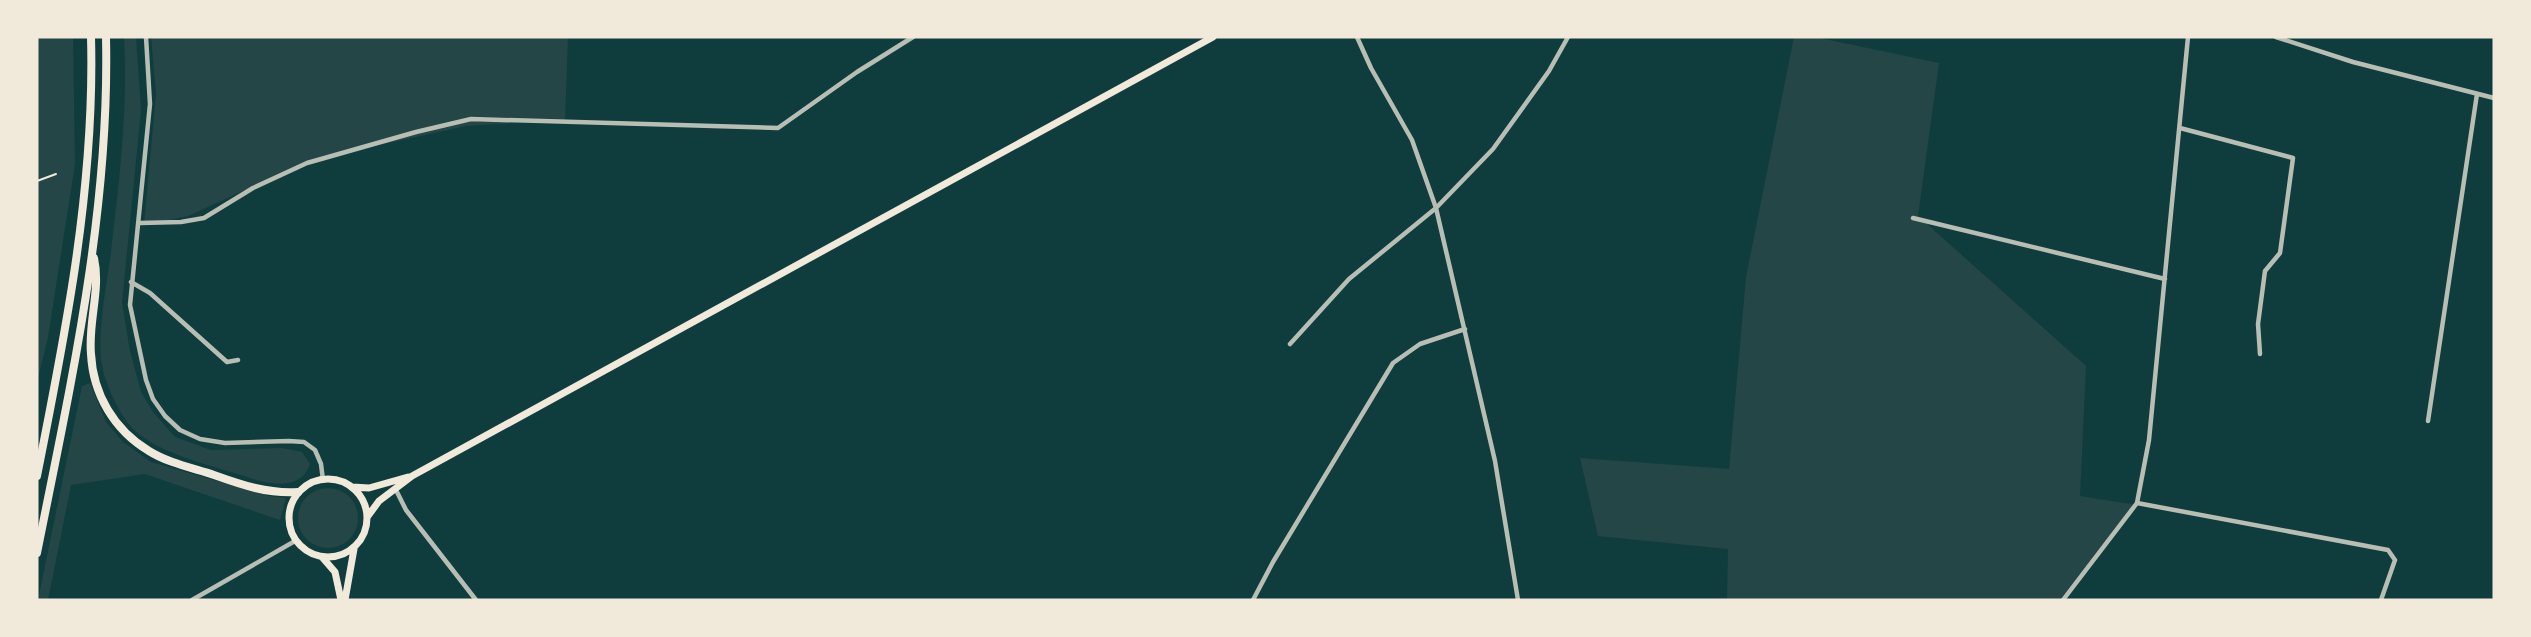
<svg xmlns="http://www.w3.org/2000/svg" width="2531" height="637" font-family="'Source Sans 3',sans-serif">
	<style>
		.green { fill: #244646 }
		.lines { fill: none; stroke-linecap: round; stroke-linejoin: round }
		.path { stroke: #f1e9da; stroke-width: 2 }
		.minor { stroke: #b8beb3; stroke-width: 4.5 }
		.primary { stroke: #f1e9da; stroke-width: 7 }
		.motorway { stroke: #f1e9da; stroke-width: 8 }
	</style>
	<rect width="100%" height="100%" fill="#0f3d3e"/>
	<path class="green" d="M37 37H73L75 164 48 337 37 383Z
		M124 37H136L141 110 122 303 130 351 141 392 153 412 175 437 211 450 282 448 302 452 310 464C301 491 269 485 247 477 211 465 151 453 128 423 116 407 103 379 101 359 98 320 108 282 112 243 120 175 128 105 124 37Z
		M151 37H568L565 120 466 126 311 160 188 216 144 225 156 94Z
		M1794 37H1815L1939 63 1918 216 2086 366 2080 496 2137 505 2063 600H1727L1728 549 1598 536 1580 458 1729 469 1746 277Z
		M90 383 106 422 123 442 151 462 269 496 286 498 280 520 145 474 71 485 48 600H38L82 386Z
		M298 518a30 30 0 1 1 60 0a30 30 0 1 1-60 0Z"/>
	<g class="lines">
		<path class="path" d="M37 181 56 174"/>
		<path class="minor" d="M146 37 150 104 130 305 146 380 153 399 165 416 180 430 200 439 225 443 289 441 304 442 315 450 321 464 323 480
			M1357 37 1371 68 1412 140 1436 208 1495 461 1518 600
			M2276 37 2353 62 2494 98
			M2180 128 2293 158 2280 253 2265 271 2258 324 2260 354
			M1913 218 2165 279
			M140 223 181 222 204 218 253 188 307 163 416 132 471 119 778 128 857 72 913 37
			M131 282 150 293 227 362 238 360
			M1290 344 1349 279 1436 208 1493 149 1549 71 1568 37
			M2428 421 2477 94
			M395 488 406 510 476 600
			M2137 503 2388 550 2395 560 2381 600
			M192 600 295 541
			M1253 600 1273 562 1393 363 1420 344 1465 329
			M2063 600 2137 503 2149 440 2188 37"/>
		<path class="primary" d="M289 518a39 39 0 1 1 78 0a39 39 0 1 1-78 0Z
			M352 487 369 488 408 477
			M368 516 379 501 412 476 1213 37
			M322 557 335 572 341 600
			M345 600 354 549"/>
		<path class="motorway" d="M94 258C101 290 88 321 91 354 93 394 114 430 149 451 168 463 193 468 214 475 242 485 268 494 298 492
			M37 476C66 331 95 185 91 37
			M37 553C71 383 110 212 106 37"/>
	</g>
	<rect width="2531" height="637" fill="none" stroke="#f1e9da" stroke-width="77"/>
</svg>
